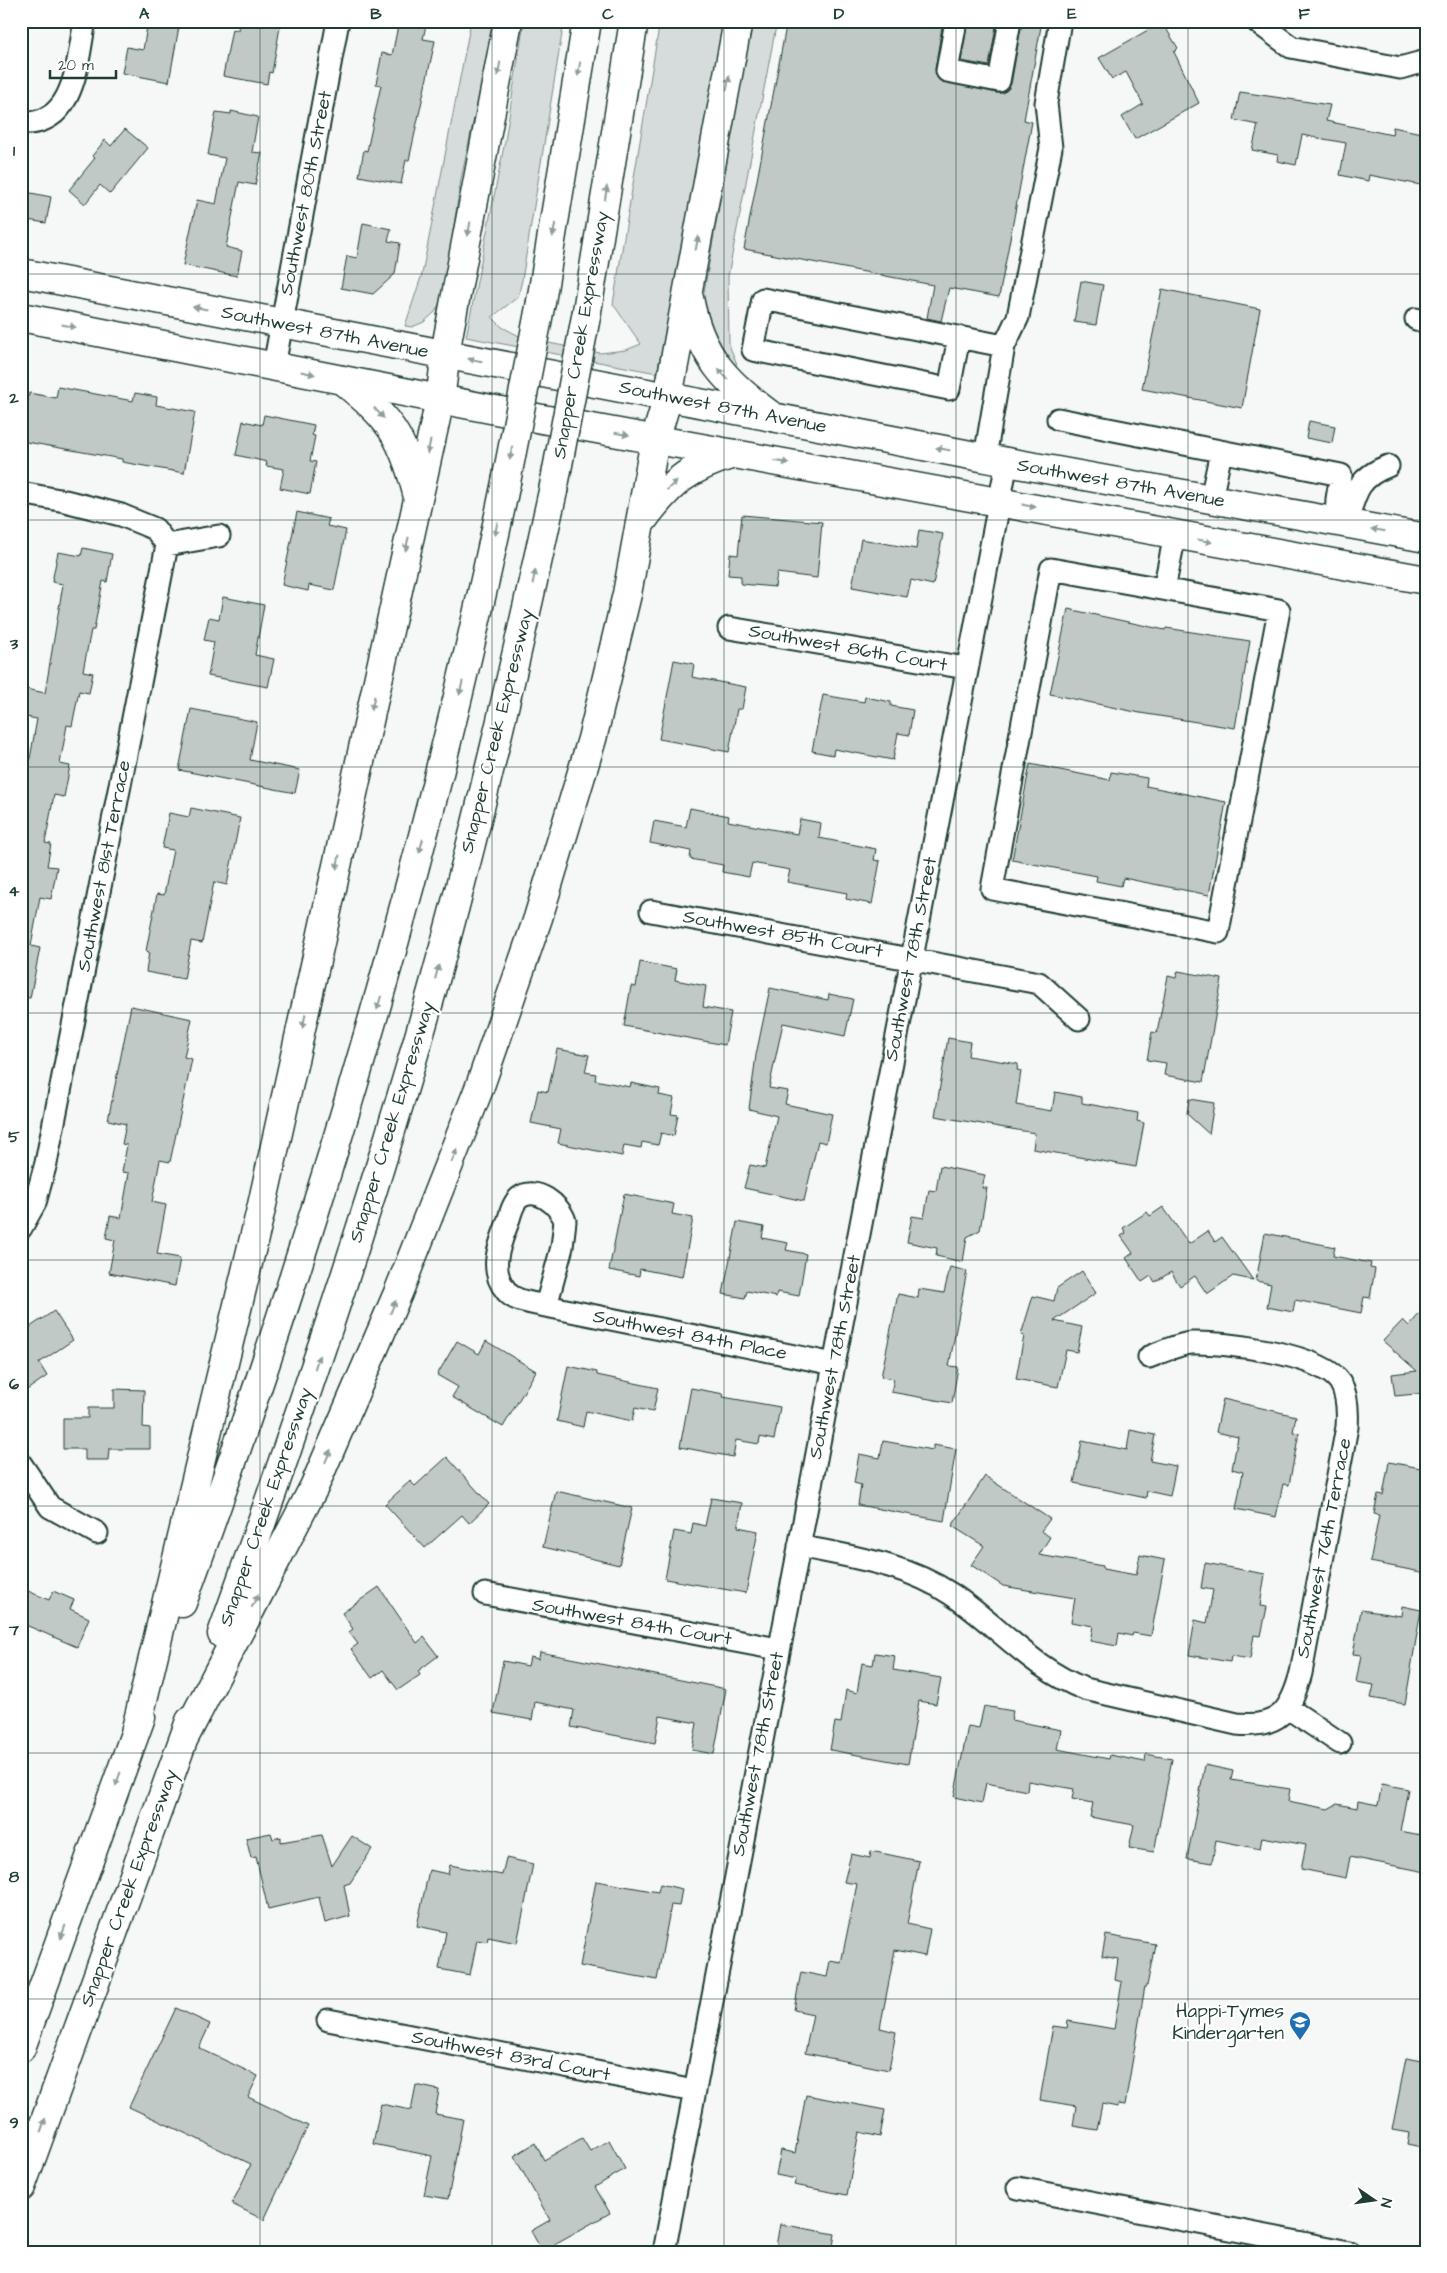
<svg xmlns="http://www.w3.org/2000/svg" width="1447" height="2273" font-family="'Architects Daughter',sans-serif">
	<style>
		.green { fill: #d6dcdb; stroke: #7a8c88 }
		.building { fill: #c0c9c6; stroke: #1f3d34 }
		.lines { fill: none; stroke-linecap: round; stroke-linejoin: round }
		.minor-casing { stroke: #1f3d34; stroke-width: 25 }
		.major-casing { stroke: #1f3d34; stroke-width: 31 }
		.highway-casing { stroke: #1f3d34; stroke-width: 31 }
		.minor { stroke: #fff; stroke-width: 21 }
		.major { stroke: #fff; stroke-width: 28 }
		.highway { stroke: #fff; stroke-width: 28 }
		.highway-bridge-casing { stroke: #1f3d34; stroke-width: 31; stroke-linecap: butt }
		.highway-bridge { stroke: #fff; stroke-width: 28 }
		.oneway { fill: #8f9e9a }
		.grid { fill: none; stroke: #1f3d34; stroke-width: 1; stroke-opacity: 0.55 }
		.labels { text-anchor: middle; dominant-baseline: central; stroke-width: 4.5; stroke-linejoin: round; paint-order: stroke }
		.street-label { font-size: 19px; fill: #1f3d34; stroke: #fff }
		.poi-label { font-size: 19px; fill: #1f3d34; stroke: #fff; text-anchor: end }
		.neatline { fill: none; stroke: #1f3d34; stroke-width: 2 }
		.grid-label { font-size: 16px; text-anchor: middle; font-weight: bold; fill: #1f3d34 }
	</style>
	<rect width="100%" height="100%" fill="#f6f7f7"/>
	<filter id="ink" filterUnits="userSpaceOnUse"><feTurbulence type="fractalNoise" baseFrequency=".02" numOctaves="2"/><feDisplacementMap in="SourceGraphic" scale="10" xChannelSelector="R" yChannelSelector="G"/><feConvolveMatrix kernelMatrix="1 2 1 2 8 2 1 2 1" color-interpolation-filters="sRGB"/></filter>
	<g filter="url(#ink)">
		<path class="green" d="M471 21H495L461 179 443 297 435 312 424 322 412 327 405 326 422 274Z
			M524 21H564L522 280 518 297 492 317 502 327 523 338 600 353 626 350 641 344 613 304 660 21H725L682 256 657 373 466 337 505 141Z
			M752 21H777L728 276 729 345 737 364 726 369 702 303Z"/>
		<path class="building" d="M148 21H180L169 82 122 73 127 47 143 50Z
			M239 21H281L272 73 269 72 267 84 223 76 232 29 238 30Z
			M399 21 426 25 423 39 435 41 409 160H406L401 184 359 176 364 150 367 151 381 85 376 84 382 53 392 55Z
			M787 21H943L935 69 939 80 997 93H1004L1011 84 1022 21H1042L1024 120 1032 122 999 297 949 288 941 321 927 318 933 285 744 249Z
			M968 21H997L989 66 961 61Z
			M1162 22 1178 48 1174 52 1199 103 1135 139 1122 117 1143 104 1126 72 1112 79 1099 58Z
			M1240 92 1330 105 1326 121 1392 135 1393 127 1426 134V186L1369 175 1368 181 1340 175 1346 143 1302 135 1296 165 1277 161 1278 155 1252 150 1258 125 1234 120Z
			M231 111 258 117 252 152 262 153 255 185 239 182 226 247 242 251 237 276 183 265 197 200 216 204 225 158 208 155 216 112 231 114Z
			M125 129 148 148 110 194 100 185 85 204 69 190 95 158 92 156 105 140 111 146Z
			M21 191 51 197 46 223 21 219Z
			M363 223 391 229 388 241 400 243 395 274 373 294 341 288 347 256 357 258Z
			M1081 281 1103 285 1096 325 1074 322Z
			M1162 289 1260 309 1242 408 1142 389Z
			M58 387 133 401 135 393 157 397 156 405 195 412 184 473 122 462V459L21 441 29 393 56 398Z
			M264 415 314 425 312 435 315 436 310 461 316 462 310 494 280 488 284 469 266 466 267 462 236 455 243 421 262 425Z
			M1309 421 1335 426 1332 443 1306 438Z
			M297 512 329 519 327 526 346 530 334 590 309 585 308 591 282 585Z
			M742 515 822 522 817 578 777 573 775 587 741 584V576L728 575 730 554 738 555Z
			M919 530 943 534 933 585 911 580 907 597 852 587 861 539 916 549Z
			M83 548 112 554 107 582 103 581 94 630H91L83 671 93 673 89 693 79 691 72 726 67 725 60 764 70 766 64 797 54 795 45 843 51 844 47 866 57 867 51 899 40 897 31 946 40 948 30 998 21 997V786L25 787 37 719 21 716V688L45 693 63 584 52 582 58 552 81 556Z
			M223 597 264 605 255 655 274 659 268 687 208 676 214 642 204 640 209 617 219 619Z
			M1068 609 1165 630 1166 628 1250 641 1235 728 1140 713 1050 694Z
			M674 660 694 664 692 677 746 687 742 709H737L729 752 659 739Z
			M823 695 864 702 865 697 891 702V706L913 710 909 735 898 733 893 760 834 749 833 755 812 751Z
			M191 709 257 722 250 760 300 770 295 793 179 770Z
			M1030 764 1110 780 1111 772 1147 778 1146 786 1226 802 1209 895 1123 878 1121 886 1096 881 1097 876 1012 860Z
			M191 808 240 818 227 885 214 882 202 943 191 941 184 979 146 972 149 952 146 951 157 894 164 895 173 850 162 848 169 813 189 817Z
			M690 808 729 816 728 821 797 834 800 819 821 823 819 838 876 849 874 860 880 861 872 904 846 899 847 893 787 882 790 870 752 863 749 877 722 872 723 865 690 859 691 851 650 843 654 821 686 827Z
			M640 962 677 969 675 980 706 986 703 1007 731 1012 725 1045 624 1026 631 986 636 987Z
			M1178 971 1222 979 1203 1082 1164 1075 1166 1063 1147 1060 1152 1032 1157 1033 1168 976 1176 978Z
			M770 988 828 1000 829 994 853 999 845 1036 783 1023 769 1088 788 1091 785 1104 832 1114 826 1143 818 1141 804 1201 744 1188 750 1165 765 1168 777 1116 749 1109 756 1055Z
			M131 1006 192 1019 184 1057 192 1059 170 1162 160 1160 152 1202 166 1205 157 1254 180 1258 175 1286 109 1273 115 1240 106 1238 110 1216 121 1218 129 1173 122 1172 127 1145 122 1144 126 1124 108 1120Z
			M948 1038 970 1042 968 1056 1018 1064 1017 1070 1021 1071 1016 1105 1052 1111 1055 1092 1082 1097V1103L1138 1113 1137 1121 1144 1123 1136 1167 1033 1149 1035 1133 935 1116Z
			M557 1049 589 1055 585 1072 596 1074 595 1080 630 1087 631 1083 660 1089 659 1095 674 1098 671 1114 678 1115 674 1136 661 1133 658 1145 642 1142 641 1148 624 1145 622 1156 558 1143 561 1129 531 1123 538 1090 548 1092Z
			M1189 1099 1214 1103 1209 1134 1187 1114Z
			M940 1166 985 1175 982 1188H987L980 1230 967 1237 963 1262 936 1256 937 1248 907 1242 912 1216 924 1218 929 1190 936 1191Z
			M624 1194 674 1204 672 1214 693 1218 682 1277 640 1269 639 1276 609 1270Z
			M1163 1207 1189 1244 1208 1231 1215 1242 1222 1237 1253 1280 1233 1276 1207 1294 1195 1276 1180 1286 1171 1272 1155 1282 1151 1276 1142 1282 1126 1258 1133 1253 1121 1236 1126 1233 1123 1228 1147 1212 1150 1216Z
			M737 1222 764 1227 762 1238 788 1243 786 1250 806 1254 799 1296 777 1292 776 1297 747 1291 745 1298 723 1294Z
			M1265 1233 1335 1247 1333 1256 1371 1263 1370 1268 1375 1269 1370 1298 1364 1297 1361 1313 1295 1300 1293 1312 1267 1307 1271 1284 1256 1281Z
			M950 1267 967 1271 949 1366 958 1367 952 1403 891 1392 894 1379 881 1377 898 1294 918 1298 919 1289 944 1293Z
			M1082 1271 1096 1293 1054 1321 1082 1327 1077 1352 1066 1350 1058 1387 1016 1379 1024 1336 1021 1335 1033 1296 1054 1301 1057 1288Z
			M1426 1306V1393L1395 1396 1392 1374 1417 1371 1383 1341 1403 1320 1409 1326Z
			M54 1311 73 1340 39 1363 47 1376 21 1394V1333Z
			M457 1341 479 1354 486 1341 536 1371 503 1427 452 1397 458 1387 437 1375Z
			M568 1366 597 1372V1375L658 1388 653 1412 635 1408 632 1421 586 1411 583 1427 557 1421Z
			M691 1388 724 1394 723 1397 780 1407 774 1440 760 1437 759 1444 736 1440 733 1457 680 1447Z
			M114 1389 144 1390 143 1427 150 1428V1449H109L108 1460H85V1449H63V1418H88V1408H114Z
			M1223 1399 1296 1416 1293 1432 1299 1433 1289 1485 1283 1484 1276 1517 1236 1509 1243 1472 1232 1469 1238 1437 1216 1432Z
			M1130 1430 1155 1435 1150 1461 1176 1466 1170 1496 1147 1491 1146 1498 1074 1483 1082 1441 1127 1450Z
			M883 1441 933 1450V1445L956 1449 944 1521 858 1505 861 1485 854 1483 859 1454 880 1458Z
			M447 1457 489 1504 469 1523 462 1515 425 1548 385 1504 410 1481 415 1486Z
			M1389 1462 1426 1469V1573L1370 1562 1379 1515 1374 1514 1378 1494 1383 1495Z
			M985 1476 1050 1519 1041 1531 1050 1537 1039 1555 1103 1566V1569L1136 1575 1140 1555 1165 1560 1151 1636 1133 1633 1132 1636 1119 1633 1117 1646 1090 1641 1093 1626 1071 1622 1075 1598 1003 1586 971 1565 984 1546 952 1526Z
			M556 1491 632 1508 619 1565 543 1547Z
			M711 1498 742 1503 738 1527 758 1531 746 1593 665 1579 674 1531 691 1534 693 1523 705 1526Z
			M1205 1563 1265 1574 1260 1606 1267 1607 1261 1636 1254 1635 1250 1659 1231 1656 1230 1662 1189 1655 1195 1620 1207 1623 1213 1590 1201 1588Z
			M379 1587 417 1643 424 1637 438 1656 418 1671 420 1675 398 1690 383 1670 372 1678 351 1649 358 1644 349 1632 353 1629 342 1613Z
			M21 1588 49 1600 53 1591 74 1600 70 1609 89 1618 77 1647 21 1623Z
			M1402 1606 1421 1610 1405 1704 1371 1698 1374 1685 1356 1682 1361 1655 1353 1654 1361 1610 1401 1616Z
			M540 1652 726 1689 714 1754 692 1750 697 1723 660 1716 655 1743 571 1727 574 1710 535 1702 532 1720 493 1713 503 1661 528 1666 530 1657 539 1659Z
			M875 1653 895 1656 893 1670 941 1678 936 1704 919 1701 908 1764 830 1750 835 1722 841 1723 846 1690 857 1693 862 1663 873 1665Z
			M984 1706 1013 1711 1011 1720 1061 1730 1057 1749 1109 1759 1110 1755 1145 1762 1146 1754 1172 1759 1154 1852 1129 1848 1134 1825 1090 1817 1093 1803 1072 1799 1074 1789 1028 1781 1027 1791 986 1783 982 1803 954 1797 968 1726 979 1728Z
			M1205 1765 1233 1771 1231 1780 1290 1789 1288 1801 1328 1809 1337 1804 1357 1808 1358 1801 1378 1805 1382 1784 1408 1789 1400 1831 1426 1836V1872L1350 1857 1346 1878 1301 1869 1306 1845 1262 1837 1260 1849 1216 1840 1212 1863 1187 1859Z
			M271 1833 273 1839 281 1837V1842L322 1835 332 1866 352 1836 372 1849 350 1883 344 1885 350 1916 325 1923 319 1897 268 1909 256 1857 251 1858 246 1838Z
			M871 1851 919 1861 907 1924 930 1929 925 1956 895 1950 880 2028 896 2032 889 2070 805 2053 813 2014 794 2010 801 1972 827 1977 830 1961 841 1963 857 1884 844 1882 851 1854 870 1858Z
			M506 1858 533 1864 517 1943 488 1937 487 1942 477 1940 470 1975 439 1969 446 1932 417 1926 429 1870 448 1874 450 1865 502 1875Z
			M596 1881 658 1892 660 1884 682 1889 679 1906 671 1905 657 1980 580 1966Z
			M1106 1935 1155 1944 1147 1986H1145L1125 2105 1118 2104V2107L1102 2104 1097 2130 1073 2126 1076 2106 1040 2100 1053 2026 1067 2028 1068 2021 1114 2029 1122 1982 1115 1980 1118 1959 1102 1956Z
			M176 2008 210 2024 199 2048 258 2076 248 2097 308 2126 264 2220 232 2204 251 2164 129 2107Z
			M1406 2058 1426 2062V2148L1407 2144 1409 2133 1392 2130Z
			M416 2085 439 2090 435 2114 463 2119 448 2199 424 2195 432 2156 373 2144 381 2104 411 2110Z
			M806 2095 885 2110 880 2137 859 2132 847 2195 794 2185 796 2179 776 2175 781 2150 795 2153Z
			M582 2138 590 2151 609 2140 625 2169 595 2187 610 2213 542 2251 531 2231 550 2220 514 2156 535 2143 544 2160Z
			M780 2224 835 2234 832 2252H775Z"/>
		<g class="lines">
			<g class="minor-casing">
				<path id="minor" d="M956 21 947 71 999 81 1010 21
					M1256 21 1291 47 1400 68 1426 61
					M21 123C76 126 77 61 85 21
					M1416 319 1426 322
					M959 337 949 389 753 350 763 299 1004 346
					M274 366 338 21
					M1058 419 1341 475 1337 499 1336 523
					M985 457 1004 346 1018 317 1051 148 1046 103 1060 21
					M21 493 65 501 121 515 155 529 167 545
					M1211 499 1221 452
					M1346 525C1355 495 1356 478 1388 466
					M167 545 219 536
					M1051 569 1279 610 1218 932 992 889Z
					M1164 589 1175 535
					M729 628 966 668
					M651 911 1039 983 1079 1019
					M21 1228 35 1203 46 1163 167 545
					M546 1306C534 1303 515 1302 507 1292 488 1270 499 1246 508 1222 510 1215 513 1203 519 1198 536 1185 560 1205 565 1221L562 1247 546 1306 834 1364
					M21 1464 50 1507 97 1533
					M799 1546C852 1557 906 1564 951 1594 997 1624 1032 1669 1085 1689L1237 1724C1279 1728 1291 1711 1301 1673L1347 1427C1348 1413 1348 1395 1340 1382 1322 1354 1225 1342 1192 1343 1178 1344 1162 1352 1149 1357
					M485 1594 778 1649
					M1288 1708 1340 1743
					M328 2020 694 2091
					M1018 2188 1349 2252
					M664 2252 1007 462"/>
			</g>
			<g class="major-casing">
				<path id="major" d="M21 273 1007 462 1426 538
					M21 317 542 419 1426 580"/>
			</g>
			<g class="highway-casing">
				<path id="highway" d="M689 298C700 356 726 383 773 417
					M541 302 587 21
					M587 311 634 21
					M342 380C389 418 402 434 417 493
					M642 521C670 483 689 467 734 454
					M182 1603C315 1237 427 864 506 482
					M222 1634C298 1422 371 1208 432 991 478 826 516 659 553 491
					M135 1733 262 1205 440 400 448 337 508 21
					M184 1738 314 1487 398 1293 480 1086 538 918 592 739 627 594 655 440 668 397 738 21
					M21 2048 141 1717
					M21 2187 190 1721"/>
			</g>
			<use href="#minor" class="minor"/>
			<use href="#major" class="major"/>
			<use href="#highway" class="highway"/>
			<g class="highway-bridge-casing">
				<path id="highway-bridge" d="M506 482 541 302
					M553 491 587 311"/>
			</g>
			<use href="#highway-bridge" class="highway-bridge"/>
		</g>
		<defs><path id="oneway-solid" d="M-6-.8H1V-3.2L6.5 0L1 3.2V.8H-6Z" transform="scale(1.25)"/></defs>
		<g class="oneway">
			<use href="#oneway-solid" transform="translate(499 69) rotate(100)"/>
			<use href="#oneway-solid" transform="translate(579 69) rotate(99)"/>
			<use href="#oneway-solid" transform="translate(728 83) rotate(-80)"/>
			<use href="#oneway-solid" transform="translate(606 193) rotate(-81)"/>
			<use href="#oneway-solid" transform="translate(469 229) rotate(101)"/>
			<use href="#oneway-solid" transform="translate(554 230) rotate(100)"/>
			<use href="#oneway-solid" transform="translate(697 243) rotate(-79)"/>
			<use href="#oneway-solid" transform="translate(200 308) rotate(-169)"/>
			<use href="#oneway-solid" transform="translate(69 326) rotate(11)"/>
			<use href="#oneway-solid" transform="translate(475 360) rotate(-170)"/>
			<use href="#oneway-solid" transform="translate(308 373) rotate(12)"/>
			<use href="#oneway-solid" transform="translate(723 374) rotate(-130)"/>
			<use href="#oneway-solid" transform="translate(379 413) rotate(47)"/>
			<use href="#oneway-solid" transform="translate(622 434) rotate(10)"/>
			<use href="#oneway-solid" transform="translate(429 447) rotate(102)"/>
			<use href="#oneway-solid" transform="translate(943 449) rotate(-169)"/>
			<use href="#oneway-solid" transform="translate(511 453) rotate(101)"/>
			<use href="#oneway-solid" transform="translate(782 462) rotate(10)"/>
			<use href="#oneway-solid" transform="translate(672 485) rotate(-43)"/>
			<use href="#oneway-solid" transform="translate(1029 506) rotate(11)"/>
			<use href="#oneway-solid" transform="translate(496 529) rotate(102)"/>
			<use href="#oneway-solid" transform="translate(1378 530) rotate(-171)"/>
			<use href="#oneway-solid" transform="translate(1205 541) rotate(11)"/>
			<use href="#oneway-solid" transform="translate(407 544) rotate(103)"/>
			<use href="#oneway-solid" transform="translate(534 577) rotate(-78)"/>
			<use href="#oneway-solid" transform="translate(461 688) rotate(103)"/>
			<use href="#oneway-solid" transform="translate(373 703) rotate(102)"/>
			<use href="#oneway-solid" transform="translate(421 846) rotate(105)"/>
			<use href="#oneway-solid" transform="translate(338 862) rotate(102)"/>
			<use href="#oneway-solid" transform="translate(437 972) rotate(-75)"/>
			<use href="#oneway-solid" transform="translate(379 1003) rotate(106)"/>
			<use href="#oneway-solid" transform="translate(304 1021) rotate(102)"/>
			<use href="#oneway-solid" transform="translate(454 1156) rotate(-68)"/>
			<use href="#oneway-solid" transform="translate(393 1307) rotate(-67)"/>
			<use href="#oneway-solid" transform="translate(317 1362) rotate(-72)"/>
			<use href="#oneway-solid" transform="translate(328 1456) rotate(-66)"/>
			<use href="#oneway-solid" transform="translate(255 1601) rotate(-63)"/>
			<use href="#oneway-solid" transform="translate(118 1779) rotate(110)"/>
			<use href="#oneway-solid" transform="translate(63 1932) rotate(110)"/>
			<use href="#oneway-solid" transform="translate(43 2125) rotate(-71)"/>
		</g>
	</g>
	<path class="grid" d="M260 21V2252M492 21V2252M724 21V2252M956 21V2252M1188 21V2252M21 274H1426M21 520H1426M21 767H1426M21 1013H1426M21 1260H1426M21 1506H1426M21 1753H1426M21 1999H1426"/>
	<defs>
		<g id="school-pin" transform="scale(1.125)"><path d="M0 17L-7.5 6A9.5 9.5 0 1 1 7.5 6Z" fill="#1f6fb2" stroke="#fff"/><path d="M0-5L7-2L0 1L-7-2ZM-4 1L0 2.5L4 1V4Q0 6-4 4Z" fill="#fff"/></g>
	</defs>
	<g fill-rule="evenodd">
		<use href="#school-pin" x="1300" y="2022"/>
	</g>
	<g class="labels">
		<g class="street-label">
			<text transform="translate(306 193) rotate(-79)">Southwest 80th Street</text>
			<text transform="translate(325 332) rotate(11)">Southwest 87th Avenue</text>
			<text transform="translate(581 335) rotate(-80)">Snapper Creek Expressway</text>
			<text transform="translate(723 407) rotate(11)">Southwest 87th Avenue</text>
			<text transform="translate(1121 483) rotate(10)">Southwest 87th Avenue</text>
			<text transform="translate(848 648) rotate(10)">Southwest 86th Court</text>
			<text transform="translate(497 731) rotate(-76)">Snapper Creek Expressway</text>
			<text transform="translate(104 866) rotate(-79)">Southwest 81st Terrace</text>
			<text transform="translate(783 934) rotate(10)">Southwest 85th Court</text>
			<text transform="translate(911 959) rotate(-79)">Southwest 78th Street</text>
			<text transform="translate(392 1122) rotate(-73)">Snapper Creek Expressway</text>
			<text transform="translate(690 1335) rotate(11)">Southwest 84th Place</text>
			<text transform="translate(835 1357) rotate(-79)">Southwest 78th Street</text>
			<text transform="translate(266 1507) rotate(-71)">Snapper Creek Expressway</text>
			<text transform="translate(1324 1548) rotate(-79)">Southwest 76th Terrace</text>
			<text transform="translate(632 1622) rotate(10)">Southwest 84th Court</text>
			<text transform="translate(758 1754) rotate(-79)">Southwest 78th Street</text>
			<text transform="translate(129 1888) rotate(-70)">Snapper Creek Expressway</text>
			<text transform="translate(511 2056) rotate(11)">Southwest 83rd Court</text>
		</g>
		<g class="poi-label">
			<text x="1284" y="2011">Happi-Tymes<tspan x="1284" dy="22">Kindergarten</tspan></text>
		</g>
	</g>
	<rect width="1447" height="2273" fill="none" stroke="#fff" stroke-width="55"/>
	<g transform="translate(1374 2200) rotate(103)" stroke="#ffffff" stroke-width="4" paint-order="stroke">
	<path d="M0-4L9 19L0 12L-9 19Z" fill="#1f3d34"/>
	<text y="-8" font-size="14" font-weight="bold" text-anchor="middle" fill="#1f3d34">N</text>
	</g>
	<path d="M50 70v8h66v-8" fill="none" stroke="#1f3d34" stroke-width="2.5"/>
	<text x="58" y="70" font-size="15" fill="#1f3d34" stroke="#ffffff" stroke-width="4" paint-order="stroke">20 m</text>
	<rect x="28" y="28" width="1392" height="2218" class="neatline"/>
	<g class="grid-label">
		<text x="144" y="19">A</text>
		<text x="376" y="19">B</text>
		<text x="608" y="19">C</text>
		<text x="839" y="19">D</text>
		<text x="1072" y="19">E</text>
		<text x="1304" y="19">F</text>
		<text x="14" y="156">1</text>
		<text x="14" y="403">2</text>
		<text x="14" y="649">3</text>
		<text x="14" y="896">4</text>
		<text x="14" y="1142">5</text>
		<text x="14" y="1389">6</text>
		<text x="14" y="1635">7</text>
		<text x="14" y="1882">8</text>
		<text x="14" y="2128">9</text>
	</g>
</svg>
